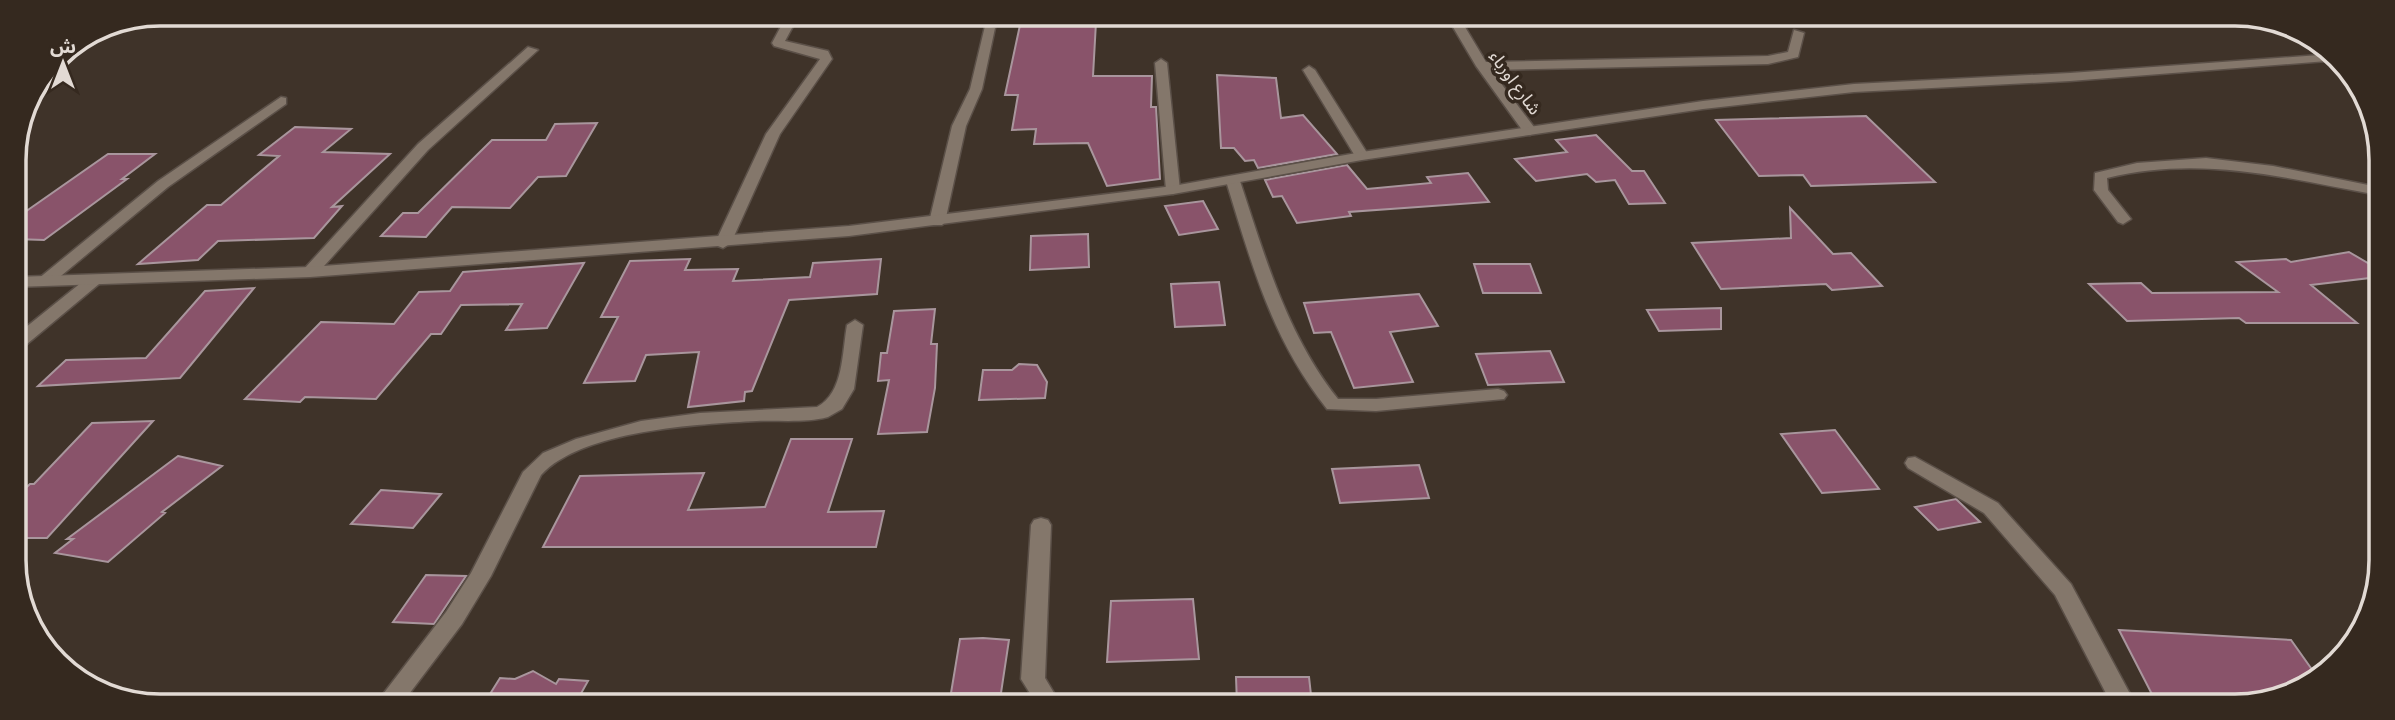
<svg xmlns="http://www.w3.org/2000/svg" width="2395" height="720" font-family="Barlow,'Noto Sans Arabic',sans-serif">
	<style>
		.building { fill: #89536a; stroke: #a9969d; stroke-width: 2 }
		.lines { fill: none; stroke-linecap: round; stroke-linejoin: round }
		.street-casing { stroke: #5b5048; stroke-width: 3 }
		.secondary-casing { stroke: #5b5048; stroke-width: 3 }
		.street { fill: #84776b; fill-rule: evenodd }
		.secondary { fill: #84776b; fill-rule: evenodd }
		.labels { text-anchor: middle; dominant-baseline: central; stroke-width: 7; stroke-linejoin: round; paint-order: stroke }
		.far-street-label { font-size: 18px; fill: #e2dad4; stroke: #35291f }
		.rim { fill: none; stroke: #e2dad4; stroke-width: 3.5 }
	</style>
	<rect width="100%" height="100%" fill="#3f3329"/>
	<path class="building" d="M1096 22 1093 76H1152L1151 107H1156L1160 179 1107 186 1088 143 1034 144 1036 129 1012 130 1018 95H1005L1020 25Z
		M1217 75 1276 78 1281 118 1303 115 1337 154 1258 168 1254 160 1245 161 1234 148H1221Z
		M1866 116 1935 182 1811 186 1803 175 1759 176 1716 120Z
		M597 123 566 176 538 177 510 208 452 207 426 237 381 236 403 213H418L492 140H546L555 124Z
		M295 127 351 129 323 152 390 154 332 207 342 206 314 238 218 241 198 260 138 264 207 205H221L279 156 259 155Z
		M1596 135 1632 171H1644L1665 203 1629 204 1615 180 1596 182 1587 174 1536 181 1515 159 1567 152 1556 140Z
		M108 154H155L122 179H127L44 240 15 239V219Z
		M1347 165 1367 189 1431 183 1427 177 1468 173 1489 202 1349 212 1351 216 1297 223 1282 196 1273 197 1265 180Z
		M1203 201 1218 229 1179 235 1165 206Z
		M1790 208 1833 254 1851 253 1882 286 1832 290 1826 284 1721 289 1692 243 1791 238Z
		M1088 234 1089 267 1030 270 1031 236Z
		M2349 252 2378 269V277L2311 285 2357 323H2246L2239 318 2127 321 2089 284 2141 283 2152 293 2278 292 2237 262 2286 259 2291 262Z
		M690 259 685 270 738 269 733 281 810 277 813 263 881 259 877 294 789 300 752 391 745 392 744 401 688 407 699 352 646 355 635 381 584 383 618 317H601L630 261Z
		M584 263 547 328 506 330 522 304 461 305 441 334H431L376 399 305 397 300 402 245 399 321 322 394 324 419 292 450 291 463 272Z
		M1474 264H1530L1541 293H1483Z
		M1219 282 1225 325 1175 327 1171 284Z
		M254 288 180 378 38 386 66 360 146 358 205 291Z
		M1419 294 1438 326 1390 332 1413 382 1354 388 1331 332 1314 333 1304 303Z
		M1721 308V329L1659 331 1647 310Z
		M935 309 931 344H937L935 388 927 432 878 434 889 380 878 381 881 353H887L894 311Z
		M1550 351 1564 382 1488 385 1476 354Z
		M1019 364 1037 365 1047 382 1045 398 979 400 983 370H1012Z
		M153 421 47 538H16V497L30 484H34L92 423Z
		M1835 430 1879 489 1822 493 1781 434Z
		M791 439H852L828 512 884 511 876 547H543L580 476 704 473 688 510 765 507Z
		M178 456 222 466 162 512 165 513 108 562 55 553 73 539H67Z
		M1419 465 1429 498 1340 503 1332 469Z
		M381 490 441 494 413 528 351 524Z
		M1956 499 1980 522 1938 530 1915 507Z
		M426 575 466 576 434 624 393 622Z
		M1193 599 1199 659 1107 662 1111 601Z
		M2119 630 2291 640 2318 678 2244 706H2158Z
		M983 638 1009 640 1001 693H951L960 639Z
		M533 671 556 684 559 679 588 681 579 697 588 702H485L500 678 515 679Z
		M1236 677H1309L1312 704H1237Z"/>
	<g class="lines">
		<g class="street-casing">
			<path id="street" d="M787 15H799L785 41 828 51 832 59 780 134 731 243 723 248 718 246 715 243 766 134 820 59 774 46 772 43Z
				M1447 17H1459L1486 62 1768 56 1788 52 1794 30 1804 33 1798 57 1768 64 1491 70 1537 131 1530 135 1525 134 1476 66Z
				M985 26 995 28 982 89 966 126 945 222 942 225H932L929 222 952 126 970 89Z
				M528 47 538 50 428 150 316 275H304L302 272 304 269 418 144Z
				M1161 59 1167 63 1180 190 1173 194 1166 190 1155 63Z
				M1309 66 1315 70 1369 156 1367 159H1357L1355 156 1303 70Z
				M281 97 286 98V104L168 187 50 285H38L36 282 38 279 158 181Z
				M2206 158 2273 166 2378 187V195C2284 178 2202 155 2107 178L2108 190 2131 219 2123 224 2118 222 2094 190 2095 173 2137 163Z
				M1233 177 1240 181C1265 257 1287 335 1338 399H1376L1498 389 1504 391 1507 395 1504 399 1376 411 1327 409C1271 338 1252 265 1226 181Z
				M93 276 99 278 101 281 99 284 21 349 15 350V336L87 278Z
				M855 320 863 325 854 389 842 409 828 417C806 423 780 420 757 421 699 424 582 430 541 475L491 576 462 624 403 702H377L446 612 471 573 523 472 543 453 576 439 641 421 700 413 817 407C844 393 842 352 847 325Z
				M1915 457 1998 503 2071 584 2136 705H2112L2055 595 1984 513 1908 468 1905 463 1908 458Z
				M1041 518 1048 520 1051 525 1045 678 1060 703H1036L1021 679 1031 525 1034 520Z"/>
		</g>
		<g class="secondary-casing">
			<path id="secondary" d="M2333 54 2340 60 2070 81 1854 92 1703 109 1362 160 1173 194 849 236 310 277 15 287V277L310 267 849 226 1173 186 1362 152 1703 101 1854 84 2070 73Z"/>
		</g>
		<use href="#street" class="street"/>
		<use href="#secondary" class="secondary"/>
	</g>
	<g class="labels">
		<g class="far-street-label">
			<text transform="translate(1516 82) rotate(54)">شارع اورباء</text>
		</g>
	</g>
	<path d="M0 0H2395V720H0ZM160 26H2235A134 134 0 0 1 2369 160V560A134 134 0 0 1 2235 694H160A134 134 0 0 1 26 560V160A134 134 0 0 1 160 26Z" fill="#35291f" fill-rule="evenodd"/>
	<path class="rim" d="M160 26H2235A134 134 0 0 1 2369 160V560A134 134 0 0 1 2235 694H160A134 134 0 0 1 26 560V160A134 134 0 0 1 160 26Z"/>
	<g transform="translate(63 63)" stroke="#35291f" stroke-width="5" paint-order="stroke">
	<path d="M0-5L12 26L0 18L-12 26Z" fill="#e2dad4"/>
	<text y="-10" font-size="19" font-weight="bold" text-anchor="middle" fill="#e2dad4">ش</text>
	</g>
</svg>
